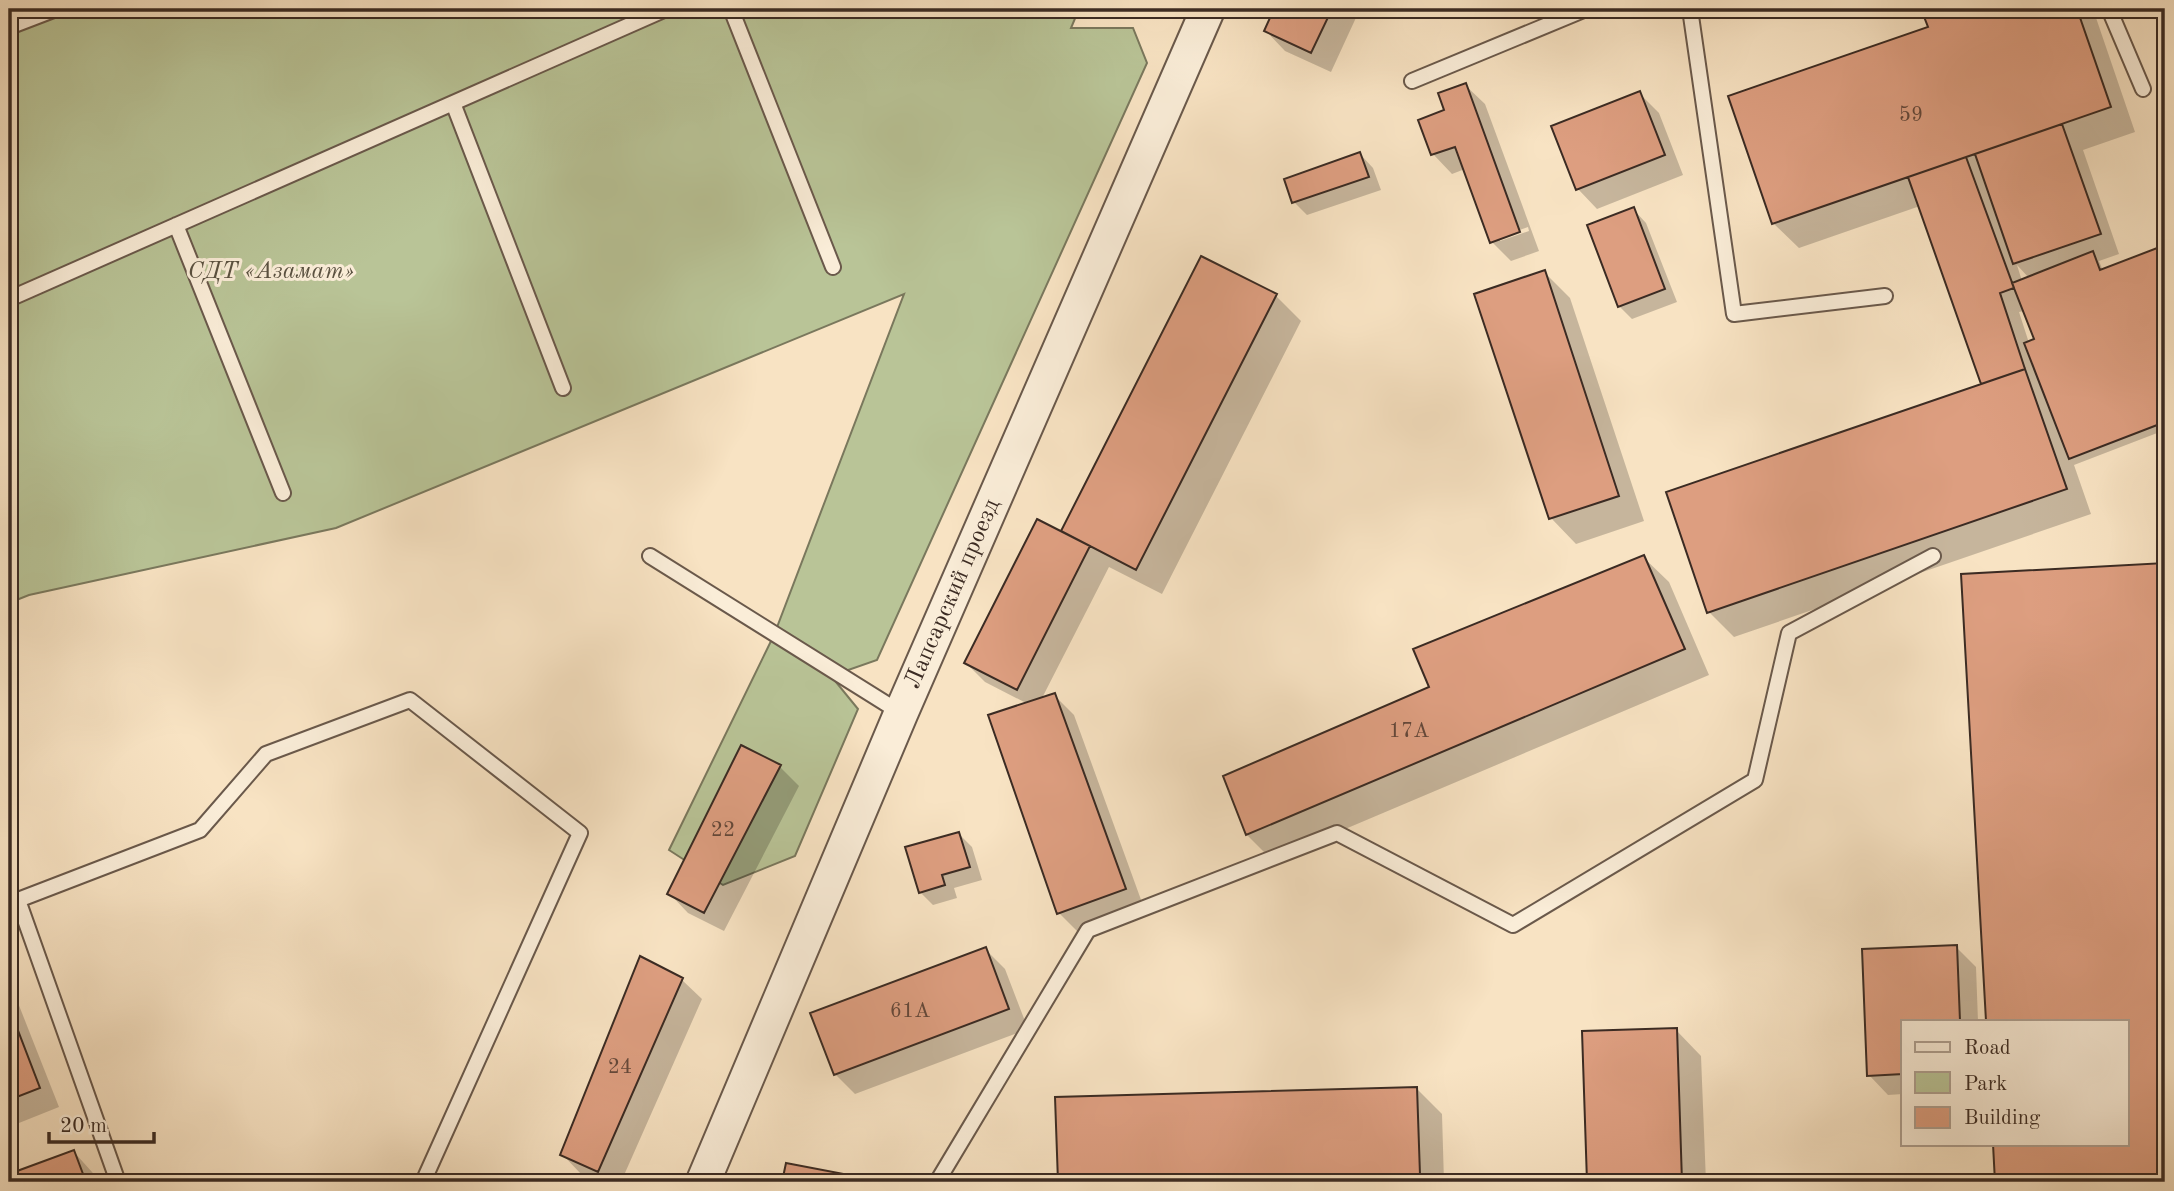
<svg xmlns="http://www.w3.org/2000/svg" width="2174" height="1191" font-family="'Old Standard TT',serif">
	<style>
		.green { fill: #b9c497; stroke: #7a785d; stroke-width: 2 }
		.shadow { fill: #0003; fill-rule: evenodd }
		.building { fill: #dd9e80; stroke: #3b2b23; stroke-width: 2 }
		.lines { fill: none; stroke-linecap: round; stroke-linejoin: round }
		.service-casing { stroke: #6a594b; stroke-width: 18 }
		.tertiary-casing { stroke: #6a594b; stroke-width: 37 }
		.service { stroke: #faedd8; stroke-width: 14 }
		.tertiary { stroke: #faedd8; stroke-width: 33 }
		.labels { text-anchor: middle; dominant-baseline: central; stroke-width: 6; stroke-linejoin: round; paint-order: stroke }
		.number-label { font-size: 21px; fill: #64483a }
		.park-label { font-size: 24px; font-style: italic; fill: #5a5140; stroke: #faedd8 }
		.street-label { font-size: 24px; fill: #3b2b23; stroke: #faedd8 }
	</style>
	<rect width="100%" height="100%" fill="#f8e3c3"/>
	<filter id="stains"><feTurbulence type="fractalNoise" baseFrequency=".00286" numOctaves="4"/><feColorMatrix values="0 0 0 0 .2 0 0 0 0 .09 0 0 0 0 .02 0 0 0 .5 -.17"/></filter>
	<radialGradient id="worn" r=".72"><stop offset=".6" stop-color="#630" stop-opacity="0"/><stop offset="1" stop-color="#630" stop-opacity=".3"/></radialGradient>
	<path class="green" d="M9 9H1079L1071 28H1133L1147 63 877 660 831 676 858 709 795 856 723 885 669 850 774 635 904 294 336 528 29 595 9 603Z"/>
	<path class="shadow" d="M1276 9H1360L1331 72 1285 51 1266 31Z
		M1923 9H2093L2135 132 2083 150 2119 254 2099 261 2103 271 2165 247V430L2074 465 2091 514 1734 637 1709 612 1984 385 1920 206 1799 248 1773 223 1930 29ZM2017 265 2029 278 2022 281ZM2024 311 2036 340 2029 343 2019 312Z
		M1465 85 1485 104 1539 251 1511 261 1492 242 1465 169 1452 174 1433 154 1446 111ZM1528 227 1529 231 1500 241V237Z
		M1639 93 1659 113 1683 175 1597 209 1578 189Z
		M1360 154 1373 168 1381 190 1307 215 1294 202Z
		M1633 209 1646 223 1677 302 1632 319 1619 306Z
		M1544 272 1570 298 1644 521 1576 544 1551 518 1476 295Z
		M1276 296 1301 321 1162 594 1109 567 1041 700 1054 695 1074 715 1144 908 1078 932 1059 913 1028 704 985 682 966 663 1068 536 1063 531Z
		M1643 557 1669 582 1709 675 1272 860 1247 835 1225 777 1431 688Z
		M2165 564V1182H1997L1995 1144H2127V1021H1988L1963 575Z
		M780 767 799 786 724 931 688 913 669 893Z
		M959 834 972 847 982 880 954 888 957 898 933 905 920 892Z
		M1956 947 1976 967 1978 1021H1903V1094L1888 1095 1869 1075 1864 950Z
		M985 949 1005 969 1028 1029 855 1094 835 1074Z
		M641 958 682 980 702 999 621 1182H600L581 1174 562 1154Z
		M9 980 59 1107 9 1127Z
		M1676 1030 1701 1056 1706 1182H1589L1584 1033Z
		M1417 1089 1442 1114 1444 1182H1059L1057 1099Z
		M74 1152 101 1182H13L10 1175Z
		M787 1165 848 1177 854 1182H784Z"/>
	<path class="building" d="M1274 9H1332L1311 53 1264 31Z
		M1921 9H2077L2111 107 1772 224 1728 96 1928 27Z
		M1466 83 1520 232 1490 243 1455 147 1431 155 1418 120 1444 110 1438 93Z
		M1640 91 1665 155 1576 190 1551 126Z
		M2062 124 2101 234 2013 264 1975 154Z
		M1360 152 1369 177 1292 203 1284 179Z
		M1966 157 2014 288 2000 293 2025 369 1981 384 1908 177Z
		M1634 207 1665 289 1618 307 1587 225Z
		M2165 245V422L2069 459 2024 343 2034 339 2012 283 2093 251 2100 270Z
		M1201 256 1277 294 1136 570 1061 531Z
		M1545 270 1619 496 1549 519 1474 294Z
		M2025 369 2067 489 1707 613 1666 492Z
		M1037 519 1090 546 1017 690 964 663Z
		M1644 555 1685 649 1246 835 1223 776 1429 687 1413 649Z
		M2165 563V1182H1995L1993 1144H2127V1021H1986L1961 574Z
		M1055 693 1126 889 1057 914 988 715Z
		M741 745 781 765 704 913 667 894Z
		M959 832 970 867 942 875 945 885 919 893 905 847Z
		M1957 945 1960 1021H1903V1074L1867 1076 1862 949Z
		M986 947 1009 1009 834 1075 810 1013Z
		M640 956 683 978 598 1172 560 1155Z
		M9 1007 40 1088 9 1100Z
		M1677 1028 1682 1182H1587L1582 1031Z
		M1417 1087 1420 1175 1058 1182 1055 1097Z
		M74 1150 86 1182H11L9 1174Z
		M786 1163 849 1175 848 1182H782Z"/>
	<g class="lines">
		<g class="service-casing">
			<path id="service" d="M731 9 833 267
				M1690 9 1734 314 1885 296
				M2109 9 2143 89
				M9 27 56 9
				M1412 81 1586 9
				M453 103 563 388
				M176 225 283 493
				M9 299 666 9
				M650 556 901 713
				M118 1182 18 900 200 830 266 754 410 700 580 833 423 1182
				M937 1182 1088 930 1337 833 1513 925 1755 780 1789 633 1933 556"/>
		</g>
		<g class="tertiary-casing">
			<g id="tertiary">
				<path id="s1" d="M703 1182 901 713 1208 9"/>
			</g>
		</g>
		<use href="#service" class="service"/>
		<use href="#tertiary" class="tertiary"/>
	</g>
	<g class="labels">
		<g class="number-label">
			<text x="1911" y="115">59</text>
			<text x="1409" y="731">17А</text>
			<text x="723" y="830">22</text>
			<text x="910" y="1011">61А</text>
			<text x="620" y="1067">24</text>
		</g>
		<g class="park-label">
			<text x="271" y="272">СДТ «Азамат»</text>
		</g>
		<g class="street-label">
			<text stroke="none"><textPath href="#s1" startOffset="639">Лапсарский проезд</textPath></text>
		</g>
	</g>
	<rect width="2174" height="1191" fill="none" stroke="#f8e3c3" stroke-width="35"/>
	<rect x="10" y="10" width="2153" height="1170" fill="none" stroke="#3b2b23" stroke-width="3.5"/>
	<rect x="18" y="18" width="2139" height="1156" fill="none" stroke="#3b2b23" stroke-width="2"/>
	<rect x="1901" y="1020" width="228" height="126" fill="#faedd8" stroke="#ae9f90" stroke-width="2"/>
	<rect x="1915" y="1042" width="35" height="10" fill="#faedd8" stroke="#ae9f90" stroke-width="2"/>
	<text x="1964" y="1054" font-size="21" fill="#3b2b23">Road</text>
	<rect x="1915" y="1072" width="35" height="21" fill="#b9c497" stroke="#ae9f90" stroke-width="2"/>
	<text x="1964" y="1090" font-size="21" fill="#3b2b23">Park</text>
	<rect x="1915" y="1107" width="35" height="21" fill="#dd9e80" stroke="#ae9f90" stroke-width="2"/>
	<text x="1964" y="1124" font-size="21" fill="#3b2b23">Building</text>
	<path d="M49 1132v10h105v-10" fill="none" stroke="#3b2b23" stroke-width="3.5"/>
	<text x="60" y="1132" font-size="21" fill="#3b2b23" stroke="#faedd8" stroke-width="5" paint-order="stroke">20 m</text>
	<rect width="100%" height="100%" filter="url(#stains)"/>
	<rect width="100%" height="100%" fill="url(#worn)"/>
</svg>
